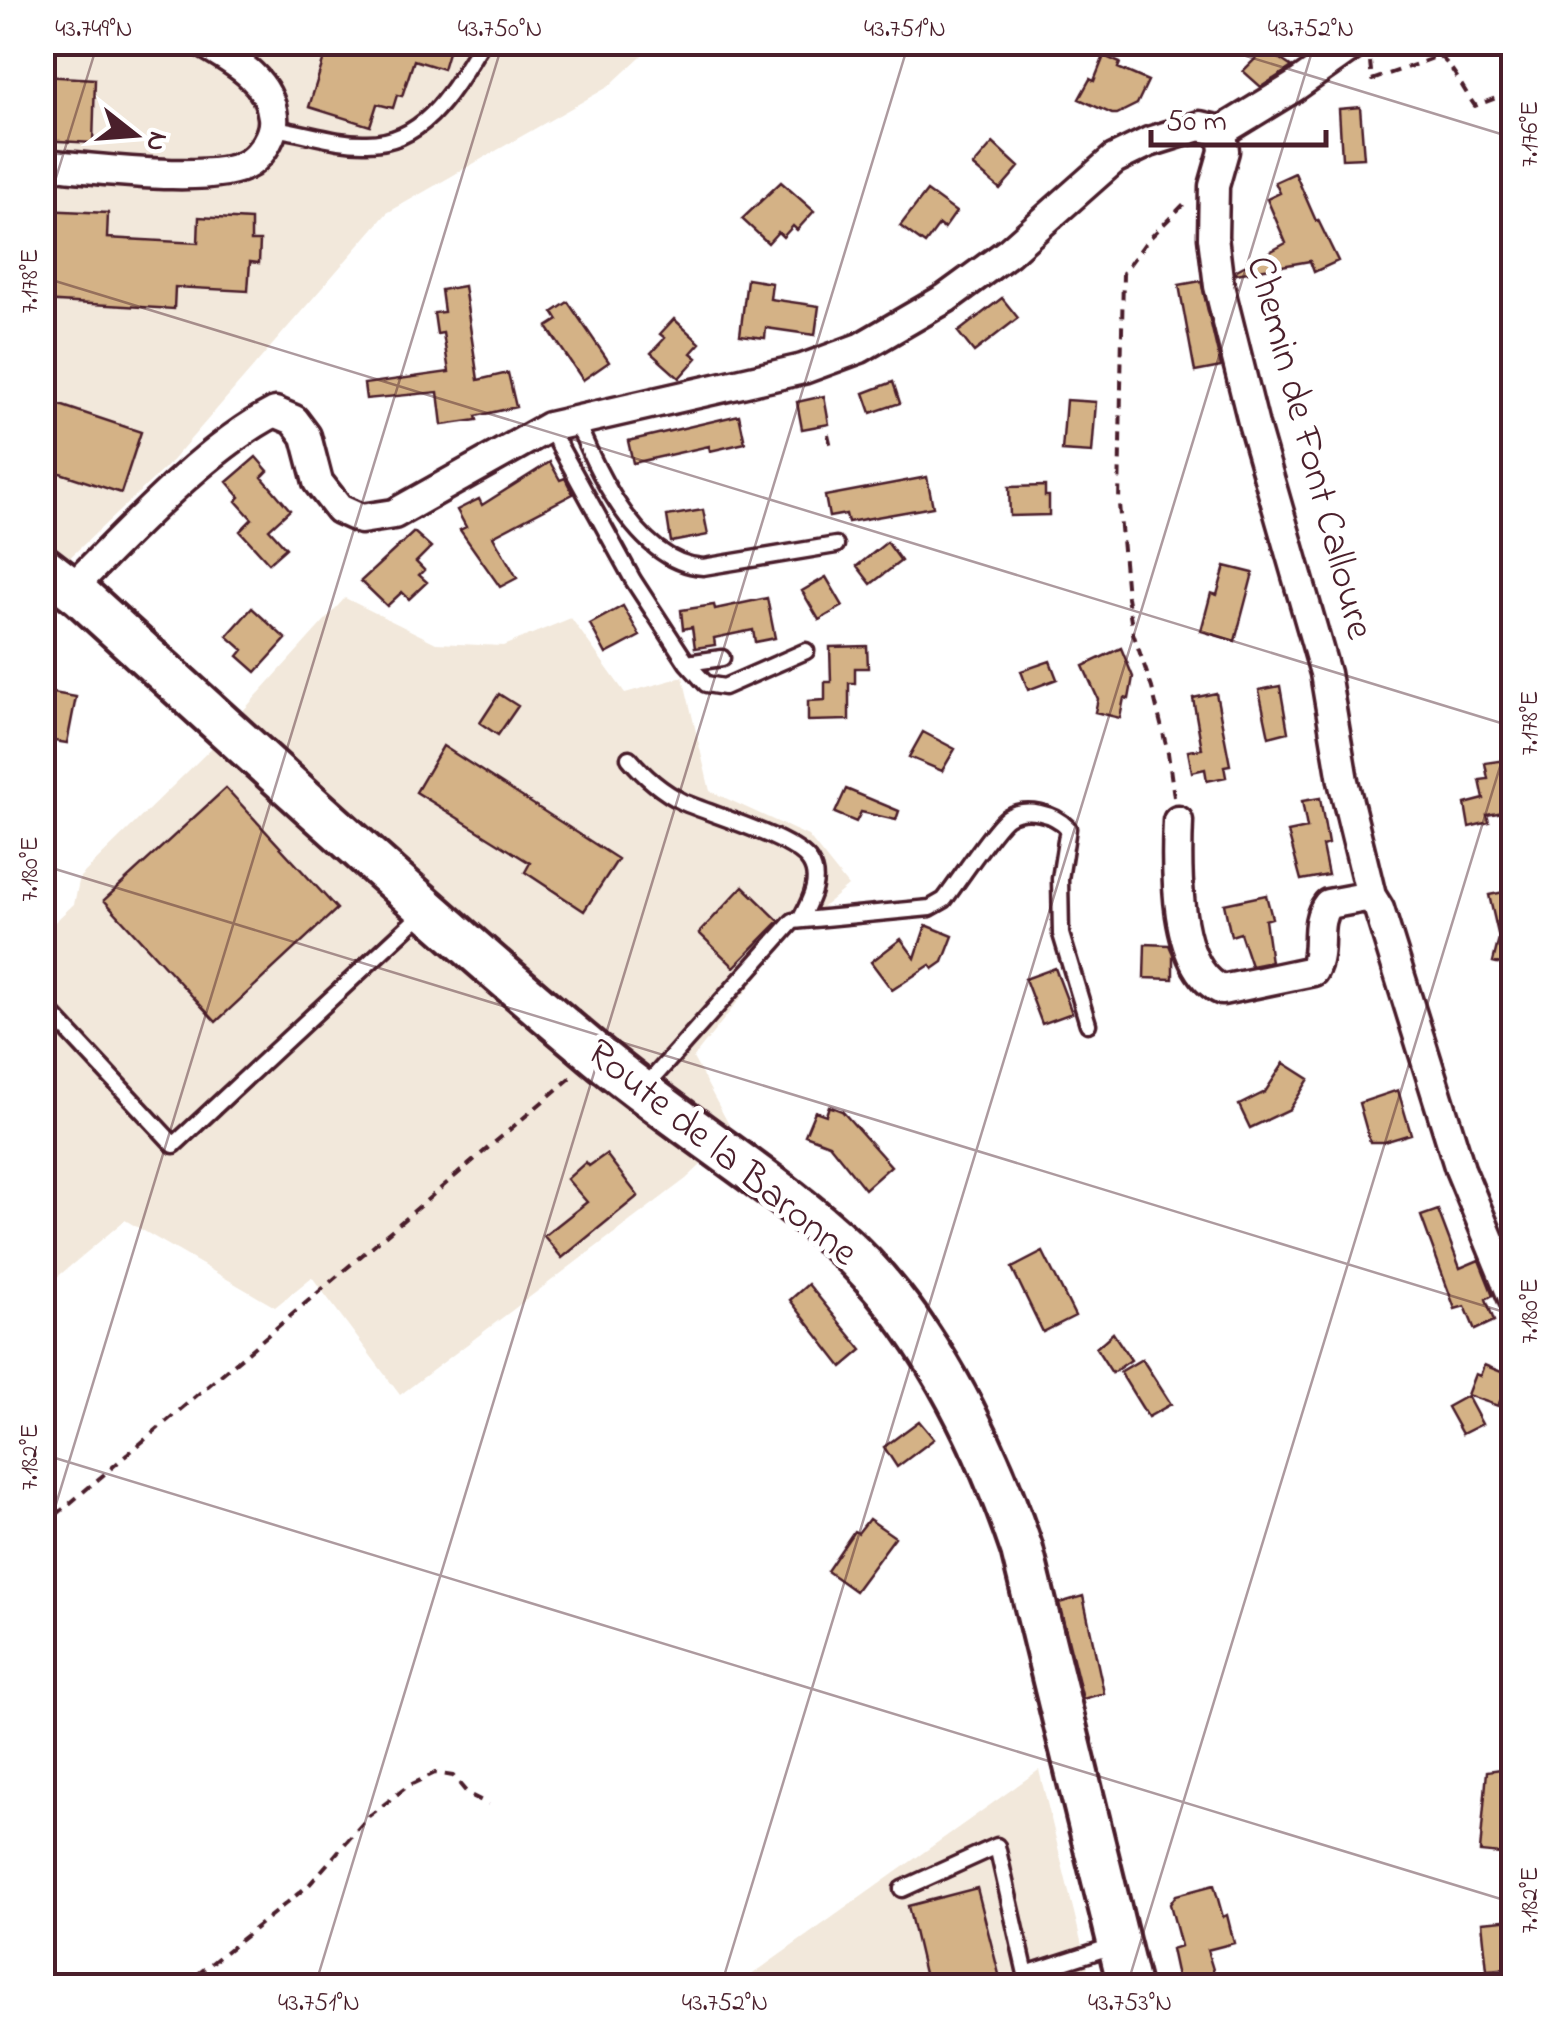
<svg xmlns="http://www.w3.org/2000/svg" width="1556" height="2029" font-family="'Indie Flower',sans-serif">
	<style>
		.built { fill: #f2e8db }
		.building { fill: #d4b286; stroke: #4a1f2b; stroke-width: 2.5 }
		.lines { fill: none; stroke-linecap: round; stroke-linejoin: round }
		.service-casing { stroke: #4a1f2b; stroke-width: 21 }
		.minor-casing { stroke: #4a1f2b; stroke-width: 35 }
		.secondary-casing { stroke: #4a1f2b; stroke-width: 48 }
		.path { stroke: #4a1f2b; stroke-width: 4; stroke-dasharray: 10 8; stroke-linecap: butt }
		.service { stroke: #fff; stroke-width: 14 }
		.minor { stroke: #fff; stroke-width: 28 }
		.secondary { stroke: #fff; stroke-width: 40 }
		.ticks { fill: none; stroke: #4a1f2b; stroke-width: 2.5; stroke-opacity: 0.45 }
		.labels { text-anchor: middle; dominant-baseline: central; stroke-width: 10; stroke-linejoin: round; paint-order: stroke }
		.street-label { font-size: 40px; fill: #4a1f2b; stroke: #fff }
		.neatline { fill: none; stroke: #4a1f2b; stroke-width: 4 }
		.ticks-label { font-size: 25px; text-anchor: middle; fill: #4a1f2b }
	</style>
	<rect width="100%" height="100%" fill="#fff"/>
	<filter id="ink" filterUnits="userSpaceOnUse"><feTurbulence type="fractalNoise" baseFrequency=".01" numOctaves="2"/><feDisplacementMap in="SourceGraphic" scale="20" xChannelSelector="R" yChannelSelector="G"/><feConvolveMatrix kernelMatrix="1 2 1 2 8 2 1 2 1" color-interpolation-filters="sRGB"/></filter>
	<g filter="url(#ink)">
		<path class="built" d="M43 43H655L608 87 387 213 169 464 62 565 242 712 345 598 436 643 503 646 571 618 625 693 683 677 710 791 808 836 848 886 794 931 693 1058 734 1134 686 1179 400 1395 312 1277 275 1307 125 1220 43 1289V933L74 904 80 877 234 726 43 569Z
			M1039 1770 1092 1986H736Z"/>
		<path class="building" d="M329 42H451L443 69 414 60 402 96 397 95 393 108 377 104 370 126 309 107Z
			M1265 49 1292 67 1261 87 1243 71Z
			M1104 56 1120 63 1118 68 1148 81 1137 104 1117 114H1112L1079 99 1090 79 1094 81Z
			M42 76 95 79 93 143 42 140Z
			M1360 107 1364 158 1342 159 1339 109Z
			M993 143 1019 167 1000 189 973 166Z
			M1295 173 1316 221 1318 220 1338 261 1314 272 1310 261 1236 274 1235 271 1286 243 1267 199 1280 193 1275 182Z
			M781 182 814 211 797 230 793 226 783 237 778 232 768 243 742 219Z
			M927 191 956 212 944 229 939 225 925 244 900 226Z
			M42 210 108 213 107 238 198 243 199 217 251 220V241H260L259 263 250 262 248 291 175 287 174 309 42 301Z
			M747 279 772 283 770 299 819 306 815 335 766 328 765 338 740 335Z
			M1201 281 1221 367 1195 372 1179 285Z
			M464 286 478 380 508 373 516 407 476 416 477 420 442 425 438 392 366 399 364 384 449 372 443 333 437 334 434 313 444 312 441 290Z
			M1002 298 1018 318 974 352 958 332Z
			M568 302 609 362 583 380 547 327 558 320 553 312Z
			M674 319 700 343 691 353 697 358 679 378 651 353 665 338 660 334Z
			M893 382 900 403 871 413 864 393Z
			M824 396 829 424 802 429 797 402Z
			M42 399 141 432 121 493 42 467Z
			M1066 400 1096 402 1092 453 1062 451Z
			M739 415 745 443 710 451 709 446 633 463 628 441Z
			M256 457 268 471 262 477 290 510 269 529 286 548 269 563 240 531 252 519 236 501 240 497 227 482Z
			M550 462 560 480 565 478 573 494 493 536 517 578 500 587 460 530 466 527 457 510 479 499 482 505Z
			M927 477 933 507 848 522 846 514 829 517 825 496Z
			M1045 486V496H1049V515L1010 516 1009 487Z
			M703 510 708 535 671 542 667 516Z
			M414 532 431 547 416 562 424 570 419 575 427 582 409 599 402 592 387 606 361 581Z
			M887 542 901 561 871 584 857 566Z
			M1225 566 1253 573 1235 641 1201 631 1211 593 1217 595Z
			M826 577 843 606 819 620 802 591Z
			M767 598 775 638 755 642 753 630 714 638 715 645 695 648 692 627 683 629 681 610 714 605 715 609Z
			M623 606 640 636 606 654 590 624Z
			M252 608 286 639 256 672 238 656 243 650 227 636Z
			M867 646 868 668H855V683H849V720L808 721V701L825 700V682H831L830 647Z
			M1121 648 1133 677 1129 699 1124 698 1120 718 1095 712 1098 699 1083 666Z
			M1050 661 1057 679 1028 690 1021 671Z
			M1280 686 1288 732 1269 737 1259 690Z
			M42 691 76 697 67 743 42 739Z
			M1216 693 1230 765 1224 766 1226 777 1207 781 1205 769 1192 772 1188 751 1202 749 1193 698Z
			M499 694 518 706 498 735 480 723Z
			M923 732 955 749 942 771 909 757Z
			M443 746 618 859 584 911 525 872 530 863 416 792Z
			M1506 760 1510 788 1514 787V810L1487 815 1489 822 1469 827 1465 804 1484 799 1480 780 1488 779 1485 763Z
			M226 788 337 909 216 1022 104 900Z
			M846 789 899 811 896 820 861 812 856 822 835 813Z
			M1320 798 1328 844 1322 846 1328 875 1301 880 1288 832 1307 828 1302 801Z
			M743 886 779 921 734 967 699 933Z
			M1514 890V969L1506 970 1505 965 1493 962 1499 938 1489 895Z
			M1266 895 1272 918 1265 920 1271 962 1251 966 1240 933 1231 936 1224 904Z
			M926 925 953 936 943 962 933 969 930 965 892 990 871 962 901 939 915 958Z
			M1145 944 1169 945 1173 954V979L1144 978Z
			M1055 968 1072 1013 1042 1024 1025 979Z
			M1284 1063 1309 1079 1290 1109 1250 1128 1239 1105 1265 1092Z
			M1398 1090 1411 1134 1384 1142H1370L1359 1103Z
			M829 1106 842 1111 891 1166 865 1189 829 1144 805 1135 815 1111 826 1115Z
			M606 1154 638 1196 562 1258 544 1236 587 1202 567 1179 586 1162 589 1166Z
			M1438 1210 1460 1268 1479 1260 1493 1295 1486 1299 1494 1321 1475 1330 1465 1306 1455 1309 1421 1216Z
			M1043 1252 1075 1316 1043 1332 1012 1268Z
			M808 1284 862 1350 842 1367 790 1300Z
			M1113 1333 1131 1360 1112 1373 1096 1348Z
			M1142 1359 1171 1404 1148 1417 1120 1372Z
			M1484 1365 1514 1377V1406L1500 1401 1498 1406 1467 1395 1475 1374 1480 1376Z
			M1467 1396 1482 1424 1462 1434 1447 1407Z
			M919 1421 934 1439 897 1467 884 1447Z
			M869 1519 895 1537 855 1591 827 1571 854 1531 858 1533Z
			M1083 1596 1104 1693 1083 1699 1059 1603Z
			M1508 1768 1514 1801 1510 1855 1480 1852 1487 1771Z
			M1214 1885 1223 1917 1227 1915 1234 1943 1207 1950 1214 1973 1208 1974 1211 1986H1179L1171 1949 1181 1946 1170 1904 1176 1895Z
			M977 1888 1002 1986H927L908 1906Z
			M1514 1919V1968L1487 1970 1482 1922Z"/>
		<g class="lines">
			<g class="service-casing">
				<path id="service" d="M273 128C304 132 336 144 367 143 425 143 453 90 480 46
					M576 420C597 473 639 563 703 567L836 545
					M549 427 633 580 687 663 722 658
					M687 663 706 684 724 687 806 651
					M629 758C643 775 663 792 683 802 712 815 795 838 810 862 822 881 809 902 800 920
					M42 1003 174 1145 426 910
					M644 1088 793 921 930 908 944 900C956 885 996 824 1008 817 1026 806 1054 813 1068 828L1060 879 1061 934 1088 1024
					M902 1889 997 1846 1026 1974 1116 1945"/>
			</g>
			<g class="minor-casing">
				<path id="minor" d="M1222 131 1224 151 1214 186 1213 237 1219 286 1254 426 1325 673 1343 781 1371 896 1379 909 1460 1169 1514 1300
					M1222 131 1294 87 1358 42
					M42 164C86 167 214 186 249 163 262 154 275 133 273 117 269 78 232 60 202 42
					M72 588C127 533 206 447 275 412L294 420 306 436 318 482 339 509 361 519 394 514 549 427 803 369 860 348 946 298 1009 252 1114 159 1149 142 1200 126 1222 131
					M1178 821C1176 867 1173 968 1222 990L1313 971C1325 949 1312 924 1328 904L1371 896"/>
			</g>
			<g class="secondary-casing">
				<path id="secondary" d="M42 566 81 596C250 750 419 906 594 1053 671 1118 758 1170 834 1237 924 1316 984 1438 1022 1550L1129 1986"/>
			</g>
			<path class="path" d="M1370 62 1372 80 1439 56C1454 67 1463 90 1475 106L1514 91
				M828 434 832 451
				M1174 797 1168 753 1152 688 1133 633 1127 597 1119 504 1123 273 1146 242 1186 202
				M42 1527 574 1075
				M183 1986 309 1885 369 1816 408 1786 435 1773 453 1776 468 1794 488 1804"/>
			<use href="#service" class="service"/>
			<use href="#minor" class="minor"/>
			<use href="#secondary" class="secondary"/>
		</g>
	</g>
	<path class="ticks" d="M1200 42 1514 138M42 223 98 42M42 277 1514 727M42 865 1514 1315M42 1454 1514 1903M42 1550 503 42M315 1986 909 42M721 1986 1315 42M1127 1986 1514 721"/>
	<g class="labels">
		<g class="street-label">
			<text transform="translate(1308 448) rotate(75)">Chemin de Font Calloure</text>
			<text transform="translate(721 1154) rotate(39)">Route de la Baronne</text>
		</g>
	</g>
	<rect width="1556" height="2029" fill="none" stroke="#fff" stroke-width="110"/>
	<g transform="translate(135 135) rotate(107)" stroke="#ffffff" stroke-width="8" paint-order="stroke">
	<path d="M0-8L18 38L0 25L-18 38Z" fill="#4a1f2b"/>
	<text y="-15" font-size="28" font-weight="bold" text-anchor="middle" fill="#4a1f2b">N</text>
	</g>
	<path d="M1151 130v15h175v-15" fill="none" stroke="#4a1f2b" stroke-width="5"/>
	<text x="1166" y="130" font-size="30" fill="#4a1f2b" stroke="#ffffff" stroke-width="8" paint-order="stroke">50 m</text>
	<rect x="55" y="55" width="1446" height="1919" class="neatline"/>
	<g class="ticks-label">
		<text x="94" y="36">43.749°N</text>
		<text x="500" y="36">43.750°N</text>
		<text x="905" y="36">43.751°N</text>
		<text x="1311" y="36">43.752°N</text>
		<text transform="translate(1528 134) rotate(-90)" y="9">7.176°E</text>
		<text transform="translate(28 281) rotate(-90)" y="9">7.178°E</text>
		<text transform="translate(1528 723) rotate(-90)" y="9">7.178°E</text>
		<text transform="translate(28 869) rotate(-90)" y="9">7.180°E</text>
		<text transform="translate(1528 1311) rotate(-90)" y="9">7.180°E</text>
		<text transform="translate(28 1457) rotate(-90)" y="9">7.182°E</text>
		<text transform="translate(1528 1900) rotate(-90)" y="9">7.182°E</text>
		<text x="319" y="2010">43.751°N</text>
		<text x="725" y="2010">43.752°N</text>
		<text x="1130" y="2010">43.753°N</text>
	</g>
</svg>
